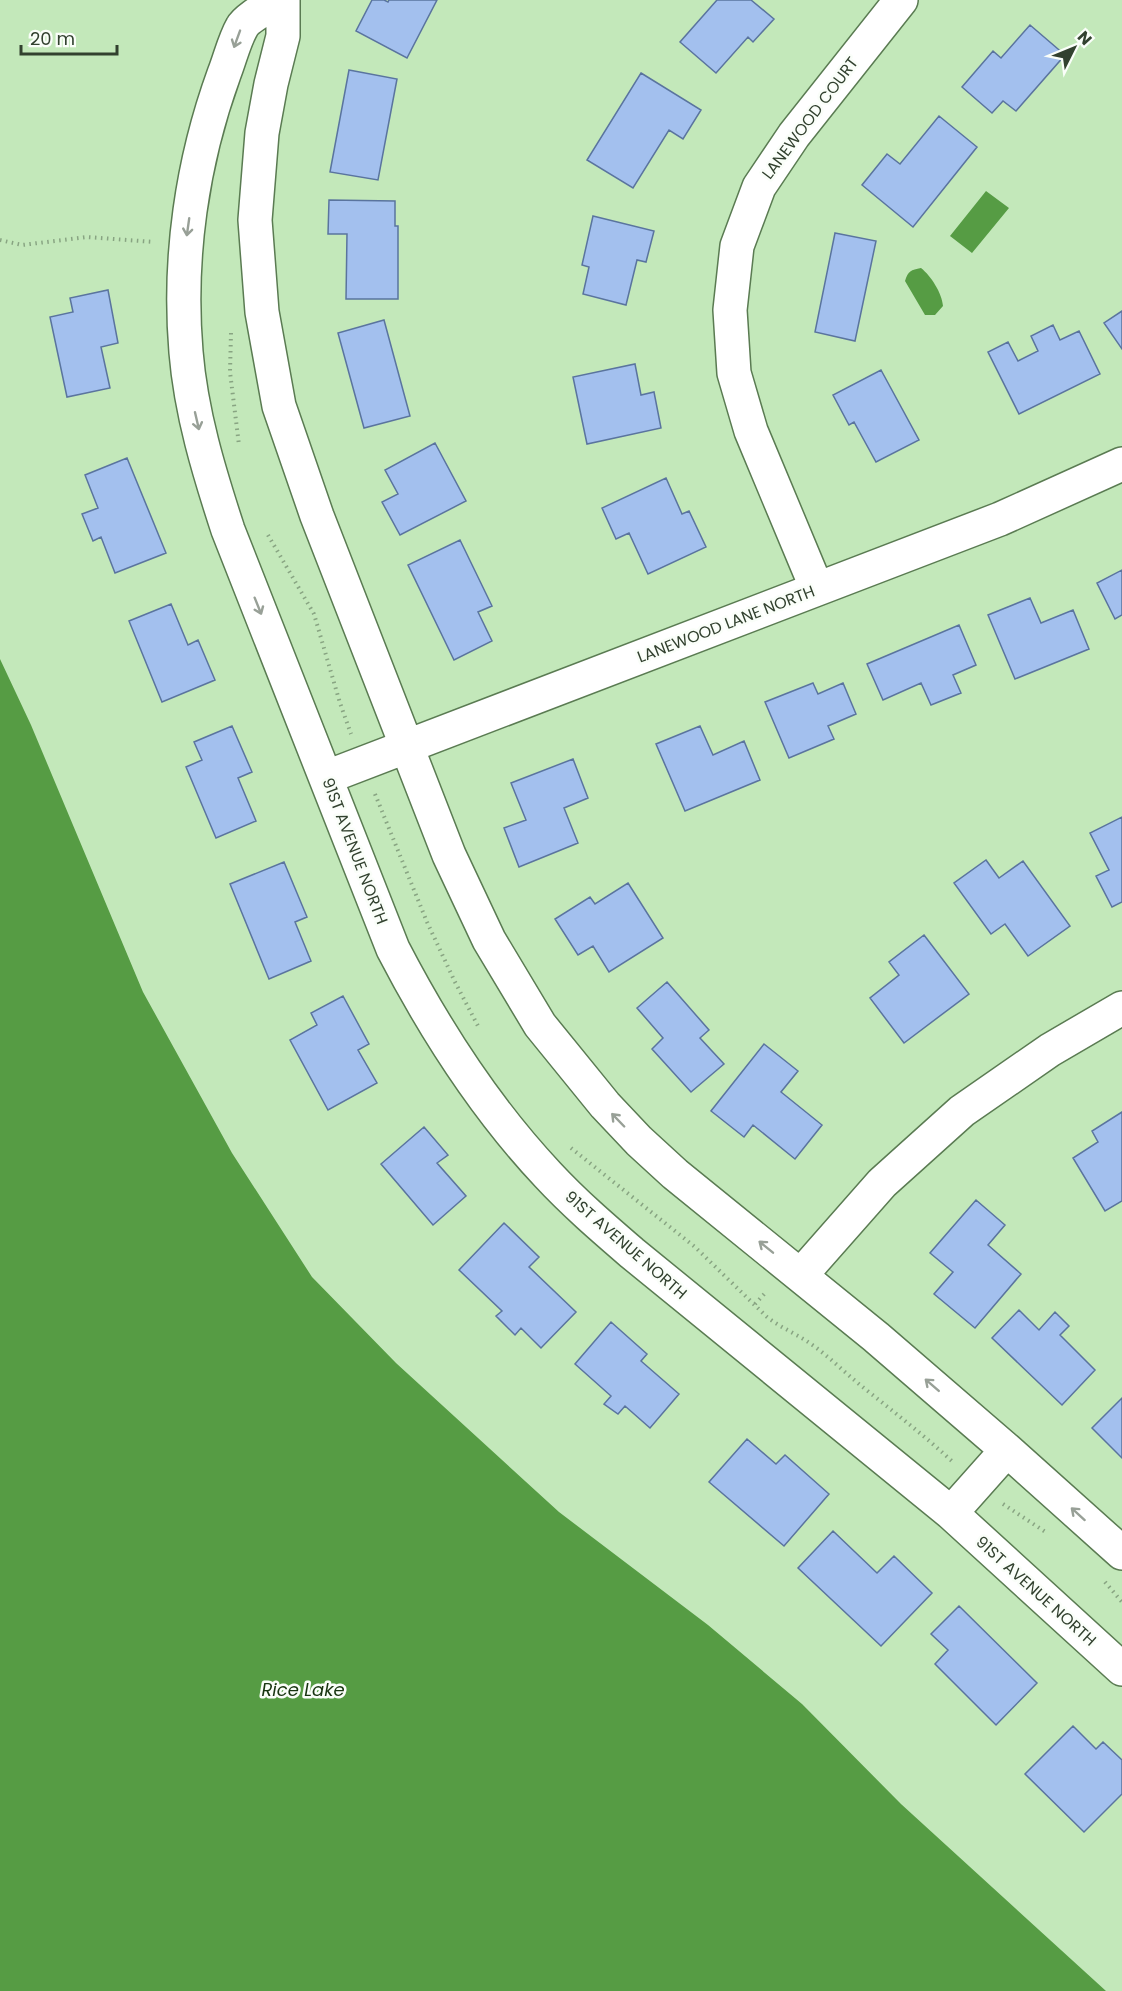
<svg xmlns="http://www.w3.org/2000/svg" width="1122" height="1991" font-family="Poppins,sans-serif">
	<style>
		.water { fill: #569c44 }
		.building { fill: #a3c0ee; stroke: #5a749e; stroke-width: 1.5 }
		.lines { fill: none; stroke-linecap: round; stroke-linejoin: round }
		.minor-casing { stroke: #5a7b52; stroke-width: 36 }
		.path { stroke: #88a482; stroke-width: 4; stroke-dasharray: 1.5 4.5; stroke-linecap: butt }
		.minor { stroke: #fff; stroke-width: 33 }
		.oneway { stroke: #98a097 }
		.labels { text-anchor: middle; dominant-baseline: central; stroke-width: 5; stroke-linejoin: round; paint-order: stroke }
		.street-label { font-size: 16px; fill: #32412f; stroke: #fafef9 }
		.water-label { font-size: 18px; font-style: italic; fill: #193511; stroke: #fafef9 }
	</style>
	<rect width="100%" height="100%" fill="#c3e8ba"/>
	<path class="water" d="M986 191 1009 208 972 253 950 236Z
		M921 268C931 276 942 293 943 306L935 315H925L905 281C908 271 911 270 921 268Z
		M0 659 31 725 143 992 232 1153 312 1277 396 1363 559 1512 708 1625 802 1704 901 1804 1106 1991H0Z"/>
	<path class="building" d="M372 0H384L388 2 389 0H437L407 58 356 31Z
		M717 0H751L774 19 753 42 748 37 716 73 680 42Z
		M1030 25 1065 55 1016 111 1003 101 992 113 962 87 993 51 1001 58Z
		M349 70 397 79 378 180 330 172Z
		M641 73 701 110 683 139 669 130 633 188 587 160Z
		M939 116 977 147 913 227 862 185 887 154 900 164Z
		M329 200 395 201V226H398V299H346L347 234H328Z
		M593 216 654 231 646 262 637 260 626 305 583 294 589 267 582 265Z
		M835 233 876 241 855 341 815 332Z
		M108 290 118 343 101 347 110 388 67 397 50 317 73 312 70 298Z
		M1122 311V349L1104 323Z
		M384 320 410 416 364 428 338 333Z
		M1053 325 1060 340 1079 331 1100 374 1019 414 988 352 1008 342 1018 361 1038 351 1031 336Z
		M635 364 641 395 654 392 661 428 587 444 573 377Z
		M881 370 919 440 876 462 854 422 849 425 833 395Z
		M435 443 466 501 400 535 382 502 398 494 385 470Z
		M127 458 166 553 115 573 101 537 93 541 82 514 98 508 85 475Z
		M666 478 682 514 689 511 706 547 648 574 629 533 616 539 602 508Z
		M460 540 492 606 478 612 492 641 454 660 408 565Z
		M1122 570V615L1115 619 1097 583Z
		M1030 598 1041 623 1073 610 1089 649 1015 679 988 615Z
		M171 604 188 645 198 640 215 680 162 702 129 621Z
		M959 625 976 665 953 675 961 693 931 705 921 683 883 700 867 664Z
		M813 683 818 694 843 683 856 714 828 726 834 739 789 758 765 702Z
		M232 726 252 772 238 778 256 821 216 838 186 767 202 760 194 742Z
		M700 726 713 755 744 741 760 780 685 811 656 744Z
		M573 759 588 798 564 808 578 843 519 867 504 828 526 820 511 783Z
		M1122 817V902L1112 907 1096 876 1109 870 1090 833Z
		M986 860 999 878 1023 861 1070 926 1028 956 1005 924 991 934 954 883Z
		M284 862 307 917 295 922 311 961 269 979 230 884Z
		M628 883 663 938 609 972 593 946 578 955 555 919 590 897 595 904Z
		M924 935 969 994 904 1043 870 998 899 975 889 962Z
		M667 982 709 1030 700 1038 724 1064 691 1092 652 1049 663 1038 637 1008Z
		M343 996 369 1044 358 1050 377 1083 328 1110 290 1040 317 1025 311 1013Z
		M764 1044 798 1071 781 1092 822 1125 795 1159 753 1125 744 1137 711 1111Z
		M1122 1112V1201L1105 1211 1073 1158 1098 1142 1092 1131Z
		M424 1127 448 1155 437 1163 466 1196 433 1225 381 1164Z
		M976 1200 1005 1225 988 1245 1021 1274 975 1328 934 1294 953 1272 930 1253Z
		M504 1223 539 1257 529 1267 576 1312 541 1348 521 1328 515 1335 496 1316 502 1311 459 1270Z
		M1019 1310 1039 1330 1055 1312 1069 1326 1060 1335 1095 1370 1062 1405 992 1338Z
		M611 1322 647 1354 641 1361 679 1394 650 1428 625 1406 618 1414 604 1404 611 1396 575 1364Z
		M1122 1398V1458L1092 1428Z
		M747 1439 776 1464 785 1455 829 1494 784 1546 709 1482Z
		M833 1531 877 1573 894 1556 932 1593 881 1646 798 1568Z
		M959 1606 1037 1683 996 1725 935 1664 948 1650 931 1634Z
		M1073 1726 1096 1749 1103 1742 1122 1760V1794L1084 1832 1025 1774Z"/>
	<g class="lines">
		<g class="minor-casing">
			<path id="minor" d="M278 0C269 6 246 19 242 27 234 41 230 59 224 74 192 162 178 258 186 352 191 413 209 472 228 530L393 949C435 1030 485 1108 548 1175 574 1203 603 1228 632 1253L951 1513 1122 1669
				M283 0V36L271 84 262 133 255 220 262 312 279 406 317 516 449 855 489 940 540 1025 605 1105 639 1141 675 1174 876 1337 1007 1450 1122 1553
				M817 589 751 431 734 373 730 310 737 246 759 187 794 135 901 0
				M327 777 1000 519 1122 464
				M801 1275 882 1183 962 1111 1050 1050 1122 1008
				M951 1513 1007 1450"/>
		</g>
		<path class="path" d="M0 240 22 245 87 237 154 242
			M231 333 230 372 239 445
			M268 535 314 614 340 703 351 734
			M375 794 427 922 455 982 478 1026
			M571 1148 695 1247 767 1317C781 1328 797 1334 811 1344 830 1357 846 1374 864 1388 895 1413 925 1436 954 1463
			M755 1304 767 1291
			M1003 1504 1047 1533
			M1105 1582 1122 1602"/>
		<use href="#minor" class="minor"/>
	</g>
	<defs><path id="oneway-shaft" d="M-6 0H5M1.5-3L5.5 0L1.5 3" fill="none" stroke-width="1.6" stroke-linecap="round" stroke-linejoin="round" transform="scale(1.5)"/></defs>
	<g class="oneway">
		<use href="#oneway-shaft" transform="translate(237 39) rotate(110)"/>
		<use href="#oneway-shaft" transform="translate(188 227) rotate(98)"/>
		<use href="#oneway-shaft" transform="translate(197 421) rotate(77)"/>
		<use href="#oneway-shaft" transform="translate(258 606) rotate(68)"/>
		<use href="#oneway-shaft" transform="translate(618 1120) rotate(-134)"/>
		<use href="#oneway-shaft" transform="translate(766 1247) rotate(-141)"/>
		<use href="#oneway-shaft" transform="translate(932 1385) rotate(-139)"/>
		<use href="#oneway-shaft" transform="translate(1078 1514) rotate(-138)"/>
	</g>
	<g class="labels">
		<g class="street-label">
			<text transform="translate(810 118) rotate(-53)">LANEWOOD COURT</text>
			<text transform="translate(726 624) rotate(-21)">LANEWOOD LANE NORTH</text>
			<text transform="translate(355 851) rotate(69)">91ST AVENUE NORTH</text>
			<text transform="translate(626 1245) rotate(41)">91ST AVENUE NORTH</text>
			<text transform="translate(1036 1591) rotate(42)">91ST AVENUE NORTH</text>
		</g>
		<g class="water-label">
			<text x="303" y="1689">Rice Lake</text>
		</g>
	</g>
	<g transform="translate(1074 48) rotate(47)" stroke="#fafef9" stroke-width="4.5" paint-order="stroke">
	<path d="M0-4.5L10 22L0 15L-10 22Z" fill="#32412f"/>
	<text y="-9" font-size="16" font-weight="bold" text-anchor="middle" fill="#32412f">N</text>
	</g>
	<path d="M21 45v9h96v-9" fill="none" stroke="#32412f" stroke-width="3"/>
	<text x="30" y="45" font-size="18" fill="#32412f" stroke="#fafef9" stroke-width="4.5" paint-order="stroke">20 m</text>
</svg>
